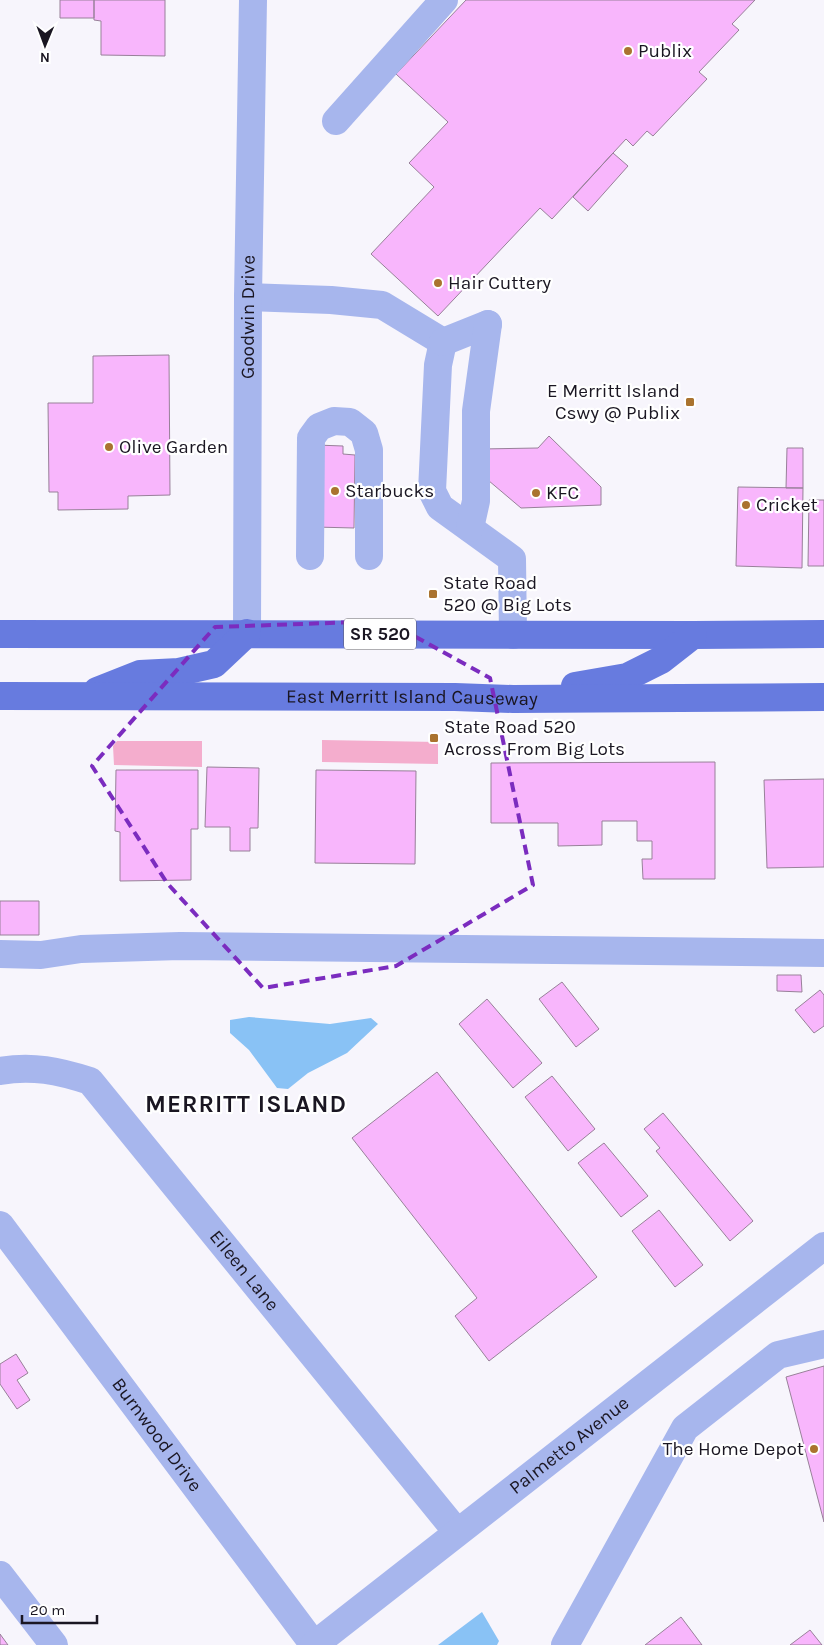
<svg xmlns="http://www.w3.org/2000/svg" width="824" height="1645" font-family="Karla,sans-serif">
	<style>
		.green { fill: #f4adcd }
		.water { fill: #89c2f5 }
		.building { fill: #f8b6fc; stroke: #988099 }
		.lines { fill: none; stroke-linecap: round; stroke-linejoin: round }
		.minor { stroke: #a7b6ed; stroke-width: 28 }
		.major { stroke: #677bdf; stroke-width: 28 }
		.marked { fill: none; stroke: #7b2cbf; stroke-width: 4; stroke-dasharray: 10 6; stroke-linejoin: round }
		.poi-dot { fill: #aa732f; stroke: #fff; stroke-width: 2 }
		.labels { text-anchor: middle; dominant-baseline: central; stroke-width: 4.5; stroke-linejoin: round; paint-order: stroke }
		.shield { fill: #fff; stroke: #5f5c64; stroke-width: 1 }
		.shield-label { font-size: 18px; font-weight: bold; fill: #1a1622 }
		.poi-label { font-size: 19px; fill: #1a1622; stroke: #fff; text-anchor: start }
		.street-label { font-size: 19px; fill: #1a1622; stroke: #fff }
		.district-label { font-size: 24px; font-weight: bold; letter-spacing: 1px; fill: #1a1622; stroke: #fff }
	</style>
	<rect width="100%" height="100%" fill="#f7f5fc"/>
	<path class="green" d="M322 740 438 742V764L322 762Z
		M117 741H202V767L114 765 113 746Z"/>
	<path class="water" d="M249 1017 330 1024 371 1018 378 1024 347 1053 308 1073 288 1089 277 1088 249 1050 230 1033V1020Z
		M482 1612 499 1641 497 1645H438Z"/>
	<path class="building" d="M60 0H94V18H60Z
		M94 0H165V56L101 55V21L94 20Z
		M466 0H755L732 24 739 30 699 72 707 79 653 136 647 131 633 146 626 139 552 219 540 208 438 316 371 254 434 187 409 163 448 122 396 74Z
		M613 153 628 166 588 211 573 197Z
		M169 355 170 495 128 496V509L58 510V492H49L48 403H93V356Z
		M549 436 601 487V505L521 508 482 475 481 449 538 448Z
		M316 445 343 446V454L355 455 354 528 315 527Z
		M787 448H803V488H786Z
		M738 487 803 488 802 568 736 566Z
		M809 500H824V566H808Z
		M715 762V879H643L642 859H652V841H637V821H602V845L558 846V823H491V763Z
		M207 767 259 768 258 828H250V851H230V827H205Z
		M116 770H198V829H191V880L120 881V832L115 831Z
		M316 770 416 771 415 864 315 863Z
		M824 779V867L767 868 764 780Z
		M0 901H39V935H0Z
		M777 975H801L802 992 777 991Z
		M562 982 599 1029 576 1047 539 999Z
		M820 990 824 995V1026L814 1033 795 1010Z
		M487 999 542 1063 513 1088 459 1024Z
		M437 1072 597 1277 489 1361 455 1316 477 1298 352 1138Z
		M552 1076 595 1129 568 1151 525 1097Z
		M663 1113 753 1221 730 1241 656 1151 660 1148 644 1129Z
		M604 1143 648 1196 621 1217 578 1163Z
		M659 1210 703 1265 675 1287 632 1231Z
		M16 1354 28 1373 17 1380 30 1400 17 1409 0 1384V1364Z
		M824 1366V1522L786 1377Z
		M681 1617 702 1645H645Z
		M810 1630 822 1645H790Z
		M0 1634 8 1645H0Z"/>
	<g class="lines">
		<g class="minor">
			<path d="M336 121 444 0"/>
			<path d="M248 297 331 300 382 305 443 342"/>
			<path d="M443 342 438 365 432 491 440 507 512 559 513 635"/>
			<path d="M443 342 488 324"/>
			<path d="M470 528 476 501V411L488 324"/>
			<path d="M310 556 311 438 319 427 334 421 350 422 364 433 369 450V556"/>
			<path id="s1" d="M247 633 248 297 253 0"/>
			<path d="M0 954 41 955 81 949 180 946 824 953"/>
			<path id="s2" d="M0 1071C32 1065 59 1071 90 1081L457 1532"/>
			<path id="s3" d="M0 1225 314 1645"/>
			<path d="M0 1575 54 1645"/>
			<path id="s4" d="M314 1645 824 1246"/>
			<path d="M565 1645 685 1428 778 1355 824 1344"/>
		</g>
		<g class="major">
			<path d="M0 634 693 635 824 634"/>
			<path d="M575 686 627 677 661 660 693 635"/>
			<path d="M97 691 140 674 179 672 214 664 247 633"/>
			<path id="s5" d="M0 696 455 697 513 699 824 697"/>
		</g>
	</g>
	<path class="marked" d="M387 621 490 678 533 885 396 966 263 988 167 883 92 766 215 627Z"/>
	<g class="poi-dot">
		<circle cx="628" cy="51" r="5"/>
		<circle cx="438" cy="283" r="5"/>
		<rect x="685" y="397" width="10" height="10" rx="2.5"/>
		<circle cx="109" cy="447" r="5"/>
		<circle cx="335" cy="491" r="5"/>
		<circle cx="536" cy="493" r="5"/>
		<circle cx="746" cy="505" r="5"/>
		<rect x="428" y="589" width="10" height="10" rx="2.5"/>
		<rect x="429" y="733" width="10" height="10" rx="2.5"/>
		<circle cx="814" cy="1449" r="5"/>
	</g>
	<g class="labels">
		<rect class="shield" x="344" y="618.5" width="72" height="31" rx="4"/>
		<g class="shield-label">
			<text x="380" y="634">SR 520</text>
		</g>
		<g class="poi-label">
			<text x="638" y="51">Publix</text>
			<text x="448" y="283">Hair Cuttery</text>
			<text x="680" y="391" text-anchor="end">E Merritt Island<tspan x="680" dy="22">Cswy @ Publix</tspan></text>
			<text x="119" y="447">Olive Garden</text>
			<text x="345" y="491">Starbucks</text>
			<text x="546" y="493">KFC</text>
			<text x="756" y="505">Cricket</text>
			<text x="443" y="583">State Road<tspan x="443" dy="22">520 @ Big Lots</tspan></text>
			<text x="444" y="727">State Road 520<tspan x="444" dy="22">Across From Big Lots</tspan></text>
			<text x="804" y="1449" text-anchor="end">The Home Depot</text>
		</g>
		<g class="street-label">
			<text stroke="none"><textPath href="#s1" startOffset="316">Goodwin Drive</textPath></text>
			<text stroke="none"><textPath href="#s5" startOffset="412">East Merritt Island Causeway</textPath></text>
			<text stroke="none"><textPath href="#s2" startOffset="336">Eileen Lane</textPath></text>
			<text stroke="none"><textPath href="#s3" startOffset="262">Burnwood Drive</textPath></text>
			<text stroke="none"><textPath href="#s4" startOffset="324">Palmetto Avenue</textPath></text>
		</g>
		<g class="district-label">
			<text x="246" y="1104">MERRITT ISLAND</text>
		</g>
	</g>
	<g transform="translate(45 45) rotate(181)" stroke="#ffffff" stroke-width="4" paint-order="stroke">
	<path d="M0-4L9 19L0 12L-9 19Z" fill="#1a1622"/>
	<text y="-8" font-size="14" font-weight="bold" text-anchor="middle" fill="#1a1622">N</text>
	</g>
	<path d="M22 1615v8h75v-8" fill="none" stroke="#1a1622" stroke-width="2.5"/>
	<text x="30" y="1615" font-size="15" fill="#1a1622" stroke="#ffffff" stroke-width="4" paint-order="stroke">20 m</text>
</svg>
